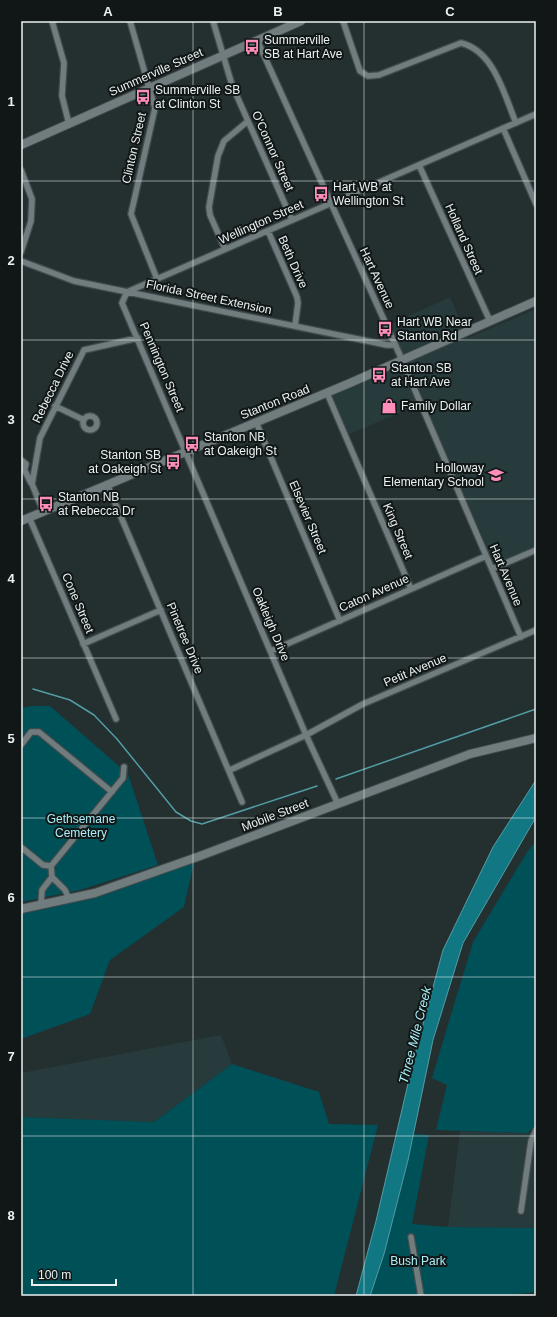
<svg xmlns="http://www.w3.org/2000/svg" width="557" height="1317" font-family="Arial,sans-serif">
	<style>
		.built { fill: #273a3c }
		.green { fill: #005058 }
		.water { fill: #117883; stroke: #529ca4 }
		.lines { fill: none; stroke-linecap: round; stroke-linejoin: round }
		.stream { stroke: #529ca4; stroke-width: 1.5 }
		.street-casing { stroke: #424b4c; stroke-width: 8 }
		.secondary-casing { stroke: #424b4c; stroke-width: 10 }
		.street { stroke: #707c7d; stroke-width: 5.5 }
		.secondary { stroke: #707c7d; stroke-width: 8 }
		.grid { fill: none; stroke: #eaf1f1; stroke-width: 1; stroke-opacity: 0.55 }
		.labels { text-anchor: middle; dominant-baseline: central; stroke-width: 4; stroke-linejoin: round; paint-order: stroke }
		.poi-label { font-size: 12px; fill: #eaf1f1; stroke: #111616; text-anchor: start }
		.street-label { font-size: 12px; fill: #eaf1f1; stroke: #111616 }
		.park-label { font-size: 12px; fill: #aaeff8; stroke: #111616 }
		.water-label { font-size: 13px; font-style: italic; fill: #abf1fa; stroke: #111616 }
		.neatline { fill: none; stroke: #eaf1f1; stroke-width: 1.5 }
		.grid-label { font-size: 13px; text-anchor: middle; font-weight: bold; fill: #eaf1f1 }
	</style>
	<rect width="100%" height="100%" fill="#242f30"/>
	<path class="built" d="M450 297 468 338 536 309V546L495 565 424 403 349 434 331 393 398 363 383 328Z
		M221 1035 232 1064 154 1122 21 1117V1073Z
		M460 1131 536 1133V1228L448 1227Z"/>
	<path class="green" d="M32 706H50L128 774 158 865 80 890 21 902V708Z
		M536 841V1127L527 1133 436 1130 447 1085 432 1078 473 942 527 852Z
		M194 862 184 907 110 960 90 1014 21 1039V912L95 897Z
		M232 1064 319 1092 329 1124 378 1125 334 1296H21V1117L154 1122Z
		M414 1134 429 1135 412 1224 448 1227 536 1228V1292L502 1296H370L384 1254Z"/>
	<path class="water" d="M536 780V817L463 943 433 1040 408 1160 384 1254 370 1296H356L376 1221 414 1058 443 950 493 847Z"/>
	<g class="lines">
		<path class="stream" d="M33 689 70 700 94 715 117 739 176 812 191 821 202 824 317 786
			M336 779 536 709"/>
		<g class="street-casing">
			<path id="street" d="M52 21 64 63 62 96 69 124
				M130 21 155 108 131 214 157 279
				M213 21 232 85 292 220
				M343 21 360 71 368 76 379 75 461 43C494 51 504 94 516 123
				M257 40 399 353 521 637
				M503 128 536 204
				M419 165 490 321
				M21 170 32 199 31 221 21 252
				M268 231 297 297 298 303 295 326
				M225 249 210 215 209 207 218 156 224 141 248 121
				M21 261 74 281 387 345H395
				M327 393 411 589
				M55 406 84 420
				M83 423a7 7 0 1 1 14 0a7 7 0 1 1-14 0Z
				M256 422 340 621
				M21 460 26 464 25 468 21 470
				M24 469 31 483
				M107 484 242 802
				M43 511 32 484 40 438 84 350 138 338
				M29 517 116 719
				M492 569 536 550
				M83 644 161 610
				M271 651 486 556
				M21 745 31 732H39L112 792
				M230 770 306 735 363 704 536 630
				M338 804 306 735 122 303 127 292 536 114
				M21 847 43 865 51 866
				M52 877 65 890 69 899
				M41 905 42 890 52 877 51 866 123 778 124 767
				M521 1211 531 1141 536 1130
				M411 1237 421 1296"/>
		</g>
		<g class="secondary-casing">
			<path id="secondary" d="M21 145 301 21
				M21 521 350 383 536 301
				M21 909 95 893 200 856 470 754 536 738"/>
		</g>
		<use href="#street" class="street"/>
		<use href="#secondary" class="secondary"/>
	</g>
	<path class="grid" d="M193 21V1296M364 21V1296M21 181H536M21 340H536M21 499H536M21 658H536M21 818H536M21 977H536M21 1136H536"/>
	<defs>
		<g id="bus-bare" transform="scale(1.2)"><path d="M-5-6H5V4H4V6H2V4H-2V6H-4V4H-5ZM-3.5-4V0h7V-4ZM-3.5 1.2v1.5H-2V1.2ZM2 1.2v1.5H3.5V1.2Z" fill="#ff8eba" stroke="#111616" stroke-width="2.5" paint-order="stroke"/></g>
		<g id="shop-bare" transform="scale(1.2)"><path d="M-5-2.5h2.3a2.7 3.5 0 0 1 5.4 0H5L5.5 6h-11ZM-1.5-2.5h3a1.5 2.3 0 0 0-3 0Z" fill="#ff8eba" stroke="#111616" stroke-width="2.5" paint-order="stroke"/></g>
		<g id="school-bare" transform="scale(1.2)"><path d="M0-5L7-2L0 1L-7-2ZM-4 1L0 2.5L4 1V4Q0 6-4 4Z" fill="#ff8eba" stroke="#111616" stroke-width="2.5" paint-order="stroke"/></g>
	</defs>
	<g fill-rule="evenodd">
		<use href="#bus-bare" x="252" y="47"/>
		<use href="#bus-bare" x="143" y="97"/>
		<use href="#bus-bare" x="321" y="194"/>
		<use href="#bus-bare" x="385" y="329"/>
		<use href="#bus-bare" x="379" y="375"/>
		<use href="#shop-bare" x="389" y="406"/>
		<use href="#bus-bare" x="192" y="444"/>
		<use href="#bus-bare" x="173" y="462"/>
		<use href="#school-bare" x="496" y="475"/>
		<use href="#bus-bare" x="46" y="504"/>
	</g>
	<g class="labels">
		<g class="poi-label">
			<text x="264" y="40">Summerville<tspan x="264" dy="14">SB at Hart Ave</tspan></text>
			<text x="155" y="90">Summerville SB<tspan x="155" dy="14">at Clinton St</tspan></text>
			<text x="333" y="187">Hart WB at<tspan x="333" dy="14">Wellington St</tspan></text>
			<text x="397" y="322">Hart WB Near<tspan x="397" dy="14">Stanton Rd</tspan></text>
			<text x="391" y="368">Stanton SB<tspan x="391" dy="14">at Hart Ave</tspan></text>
			<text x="401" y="406">Family Dollar</text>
			<text x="204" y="437">Stanton NB<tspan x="204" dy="14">at Oakeigh St</tspan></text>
			<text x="161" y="455" text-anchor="end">Stanton SB<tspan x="161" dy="14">at Oakeigh St</tspan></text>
			<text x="484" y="468" text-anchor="end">Holloway<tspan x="484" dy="14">Elementary School</tspan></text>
			<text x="58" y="497">Stanton NB<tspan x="58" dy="14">at Rebecca Dr</tspan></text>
		</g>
		<g class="street-label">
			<text transform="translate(156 72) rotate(-24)">Summerville Street</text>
			<text transform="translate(134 148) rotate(-77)">Clinton Street</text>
			<text transform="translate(273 151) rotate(66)">O'Connor Street</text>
			<text transform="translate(261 222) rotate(-24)">Wellington Street</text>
			<text transform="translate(464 239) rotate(66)">Holland Street</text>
			<text transform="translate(293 262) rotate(66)">Beth Drive</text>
			<text transform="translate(377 278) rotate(65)">Hart Avenue</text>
			<text transform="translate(209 297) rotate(12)">Florida Street Extension</text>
			<text transform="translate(162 367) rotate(67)">Pennington Street</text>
			<text transform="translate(53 387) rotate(-64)">Rebecca Drive</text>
			<text transform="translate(275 402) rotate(-22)">Stanton Road</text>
			<text transform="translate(308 517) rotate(67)">Elsevier Street</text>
			<text transform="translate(398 531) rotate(67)">King Street</text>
			<text transform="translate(506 575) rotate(67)">Hart Avenue</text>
			<text transform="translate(374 593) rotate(-24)">Caton Avenue</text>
			<text transform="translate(78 603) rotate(67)">Cone Street</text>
			<text transform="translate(271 624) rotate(67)">Oakleigh Drive</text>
			<text transform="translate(185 638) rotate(67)">Pinetree Drive</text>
			<text transform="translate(415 670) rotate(-23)">Petit Avenue</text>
			<text transform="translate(275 815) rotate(-21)">Mobile Street</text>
		</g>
		<g class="park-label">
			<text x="81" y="819">Gethsemane<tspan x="81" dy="14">Cemetery</tspan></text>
			<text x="418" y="1261">Bush Park</text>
		</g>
		<g class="water-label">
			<text transform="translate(415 1035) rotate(-76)">Three Mile Creek</text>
		</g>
	</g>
	<rect width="557" height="1317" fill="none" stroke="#111616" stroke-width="44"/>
	<path d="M32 1279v6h84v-6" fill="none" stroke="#eaf1f1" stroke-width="2"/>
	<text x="38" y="1279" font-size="12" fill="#eaf1f1" stroke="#111616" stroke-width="3" paint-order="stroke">100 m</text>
	<rect x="22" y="22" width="513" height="1273" class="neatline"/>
	<g class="grid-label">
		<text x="108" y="16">A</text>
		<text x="278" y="16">B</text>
		<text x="450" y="16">C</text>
		<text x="11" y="106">1</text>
		<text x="11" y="265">2</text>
		<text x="11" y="424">3</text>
		<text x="11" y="583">4</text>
		<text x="11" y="743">5</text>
		<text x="11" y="902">6</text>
		<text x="11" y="1061">7</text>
		<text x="11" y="1220">8</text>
	</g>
</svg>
